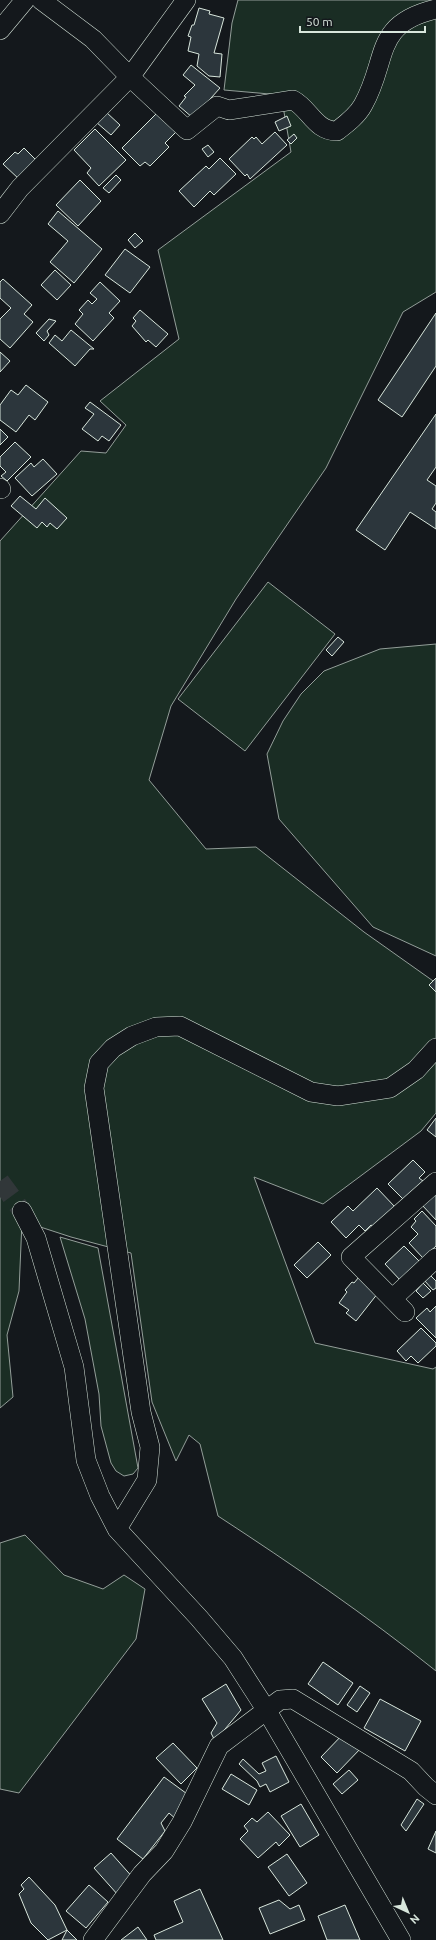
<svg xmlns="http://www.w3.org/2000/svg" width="436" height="1940" font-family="Ubuntu,sans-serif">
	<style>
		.green { fill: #1a2d24; stroke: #939e99 }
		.building { fill: #2c363c; stroke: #d8e6dc }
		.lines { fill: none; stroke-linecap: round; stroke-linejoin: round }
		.minor-tunnel { stroke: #313739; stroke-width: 19; stroke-dasharray: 19 10; stroke-linecap: butt }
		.minor-casing { stroke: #d8e6dc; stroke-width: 20 }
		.minor { stroke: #14181c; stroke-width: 19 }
	</style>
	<rect width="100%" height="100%" fill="#14181c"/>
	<path class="green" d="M238 0H436V292L403 312 326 468 236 599 171 706 149 780 206 849 256 847 364 932 436 983V1113L421 1131 323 1204 254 1177 315 1343 433 1369 436 1367V1671C366 1615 293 1565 218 1516L200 1444 189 1435 176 1461 152 1402 131 1253 71 1237 22 1221 19 1291 7 1335 13 1397 0 1408V541L81 451 106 453 126 425 100 401 179 339 158 250 291 152 281 95 224 90 232 23Z
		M268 582 335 634 245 751 178 699Z
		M436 644V956L373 927 279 819 267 754 283 721 301 694 324 671 380 649Z
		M60 1237 98 1248 138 1468 133 1474 124 1476 116 1471 111 1463 101 1426 99 1394 85 1319Z
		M25 1535 64 1575 103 1589 124 1575 145 1589 136 1639 19 1793 0 1789V1543Z"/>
	<path class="building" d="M199 8 210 11 209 14 224 18 214 53 222 54 220 77 209 76 197 66 199 54 188 51 191 37 188 36 192 25H194Z
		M191 65 220 88 193 118 179 106 186 97 184 96 195 85 183 75Z
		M106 112 120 125 111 135 96 122Z
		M158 112 177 131 165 143 169 147 150 166 145 162 140 166 122 148Z
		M287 116 291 126 279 131 275 122Z
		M95 129 126 160 99 186 87 173 91 168 74 150Z
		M275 132 287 145 250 179 247 174 245 176 229 159 252 137 254 139 256 137 262 144Z
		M294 134 297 138 291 144 287 140Z
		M208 145 214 152 208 157 202 149Z
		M24 148 36 160 20 180 3 164 15 152 18 154Z
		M220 158 236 174 214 195 210 191 194 207 179 191 206 166 209 169Z
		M116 175 121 180 109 193 103 188Z
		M80 180 101 201 78 226 56 205Z
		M58 211 102 249 74 283 50 262 68 241 48 224Z
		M135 233 143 241 135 248 128 240Z
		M125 249 150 267 130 293 105 275Z
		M55 270 71 285 57 300 41 285Z
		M3 279 32 305 24 314 33 322 10 348 0 339V319L11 308 0 298V282Z
		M100 282 120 301 109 313 114 318 93 341 75 324 83 314 79 310 88 300 92 304 97 299 90 293Z
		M140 310 168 334 156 347 148 340 146 342 132 326 136 321 133 318Z
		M436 313V366L402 417 378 400Z
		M49 319 56 321 47 331 49 335 44 341 36 333Z
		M71 330 94 349H90L75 366 49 343 55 335 62 341Z
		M0 352 10 361 0 372Z
		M26 385 48 402 35 420 29 415 16 432 0 420V405L11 390 18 395Z
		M90 402 121 425 109 441 102 436 98 441 82 429 94 414 85 408Z
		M436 414V467L427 480 436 486V503L432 509 436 512V529L410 512 385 550 356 530Z
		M0 429 8 437 0 445Z
		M15 442 31 457 7 481 1 476 6 472 0 466V457Z
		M43 459 57 474 32 496 15 478 31 463 34 467Z
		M20 496 36 509 45 498 67 518 57 529 50 523 47 527 42 522 37 528 11 506Z
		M338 637 344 642 332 656 326 650Z
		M436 978V992L429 985Z
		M436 1118V1137L427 1130Z
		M413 1160 425 1172 419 1178 423 1181 403 1199 388 1184Z
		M377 1188 395 1207 374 1227 371 1225 365 1231 359 1225 346 1238 331 1222 348 1206 353 1211Z
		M436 1193V1220L422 1205Z
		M422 1211 436 1226V1246L423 1258 409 1243 418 1234 411 1227 416 1221 414 1219Z
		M318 1242 331 1255 307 1278 294 1265Z
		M404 1246 420 1262 401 1281 385 1264Z
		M430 1275 436 1281V1288L433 1290 424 1280Z
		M359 1277 378 1293 356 1321 346 1313 349 1310 339 1303 347 1292 345 1290 352 1282 354 1283Z
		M423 1283 431 1291 423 1298 416 1291Z
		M436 1306V1338L416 1318 427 1308 430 1312Z
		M421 1328 436 1343V1346L418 1363 411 1356 406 1361 397 1351Z
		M323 1662 353 1683 338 1705 308 1684Z
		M226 1684 241 1710 215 1741 211 1733 217 1723 202 1699Z
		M360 1686 370 1693 357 1712 347 1705Z
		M380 1699 421 1721 405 1751 364 1728Z
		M346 1731 362 1747 337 1773 321 1757Z
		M173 1743 197 1768 181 1784 156 1758Z
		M276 1756 289 1782 270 1792 266 1784 260 1787 257 1781 239 1764 243 1759 259 1774 266 1771 262 1763Z
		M349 1770 358 1780 342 1794 333 1784Z
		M231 1774 257 1790 249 1805 222 1789Z
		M164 1777 194 1799 177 1820 169 1813 161 1823 165 1831 143 1859 117 1839Z
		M417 1799 424 1804 406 1831 401 1825Z
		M301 1804 319 1835 300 1847 281 1816Z
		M268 1812 290 1835 279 1846 276 1842 258 1858 240 1839 248 1831 244 1826 252 1818 257 1822Z
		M436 1831V1853L428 1849Z
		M111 1853 135 1880 118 1895 94 1868Z
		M287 1854 307 1883 289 1896 268 1867Z
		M29 1877 55 1905 67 1930 48 1940 31 1923 19 1894 24 1889 21 1885Z
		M89 1885 108 1902 86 1928 66 1911Z
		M200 1889 223 1940H156L154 1935 183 1922 174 1901Z
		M279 1900 290 1909 299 1905 305 1920 270 1934 259 1908Z
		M345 1905 360 1940H327L318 1916Z
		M138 1927 147 1940H121Z
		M67 1930 77 1940H62Z"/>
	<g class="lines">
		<path class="minor-tunnel" d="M0 1181 22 1211"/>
		<g class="minor-casing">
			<path id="minor" d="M41 0 93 39 130 77 187 130 217 106 229 110 293 100C310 109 315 131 337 131 346 124 357 116 363 105 389 59 372 24 436 9
				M0 30 25 0
				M0 214 20 188 130 77 186 0
				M0 488 1 489
				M22 1211 36 1238 74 1367 86 1460 100 1496 117 1529 199 1618 233 1658 267 1711 401 1940
				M392 1299 436 1258
				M405 1312 351 1257 436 1182
				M117 1529 147 1480 150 1447 141 1412 94 1088 99 1063 113 1048 132 1036 156 1027 180 1026 311 1092 338 1096 390 1088 416 1070 436 1048
				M93 1940 142 1874 164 1851 182 1822 219 1746 280 1700 293 1699 411 1771 426 1787 436 1795"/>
		</g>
		<use href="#minor" class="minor"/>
	</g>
	<g transform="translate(408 1912) rotate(136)" stroke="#14181c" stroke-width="3" paint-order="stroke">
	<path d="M0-3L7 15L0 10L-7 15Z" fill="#d8e6dc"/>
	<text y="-6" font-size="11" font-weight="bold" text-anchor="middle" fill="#d8e6dc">N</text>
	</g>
	<path d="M300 26v6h125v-6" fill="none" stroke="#d8e6dc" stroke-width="2"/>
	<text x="306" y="26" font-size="12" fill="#d8e6dc" stroke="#14181c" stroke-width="3" paint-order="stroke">50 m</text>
</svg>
